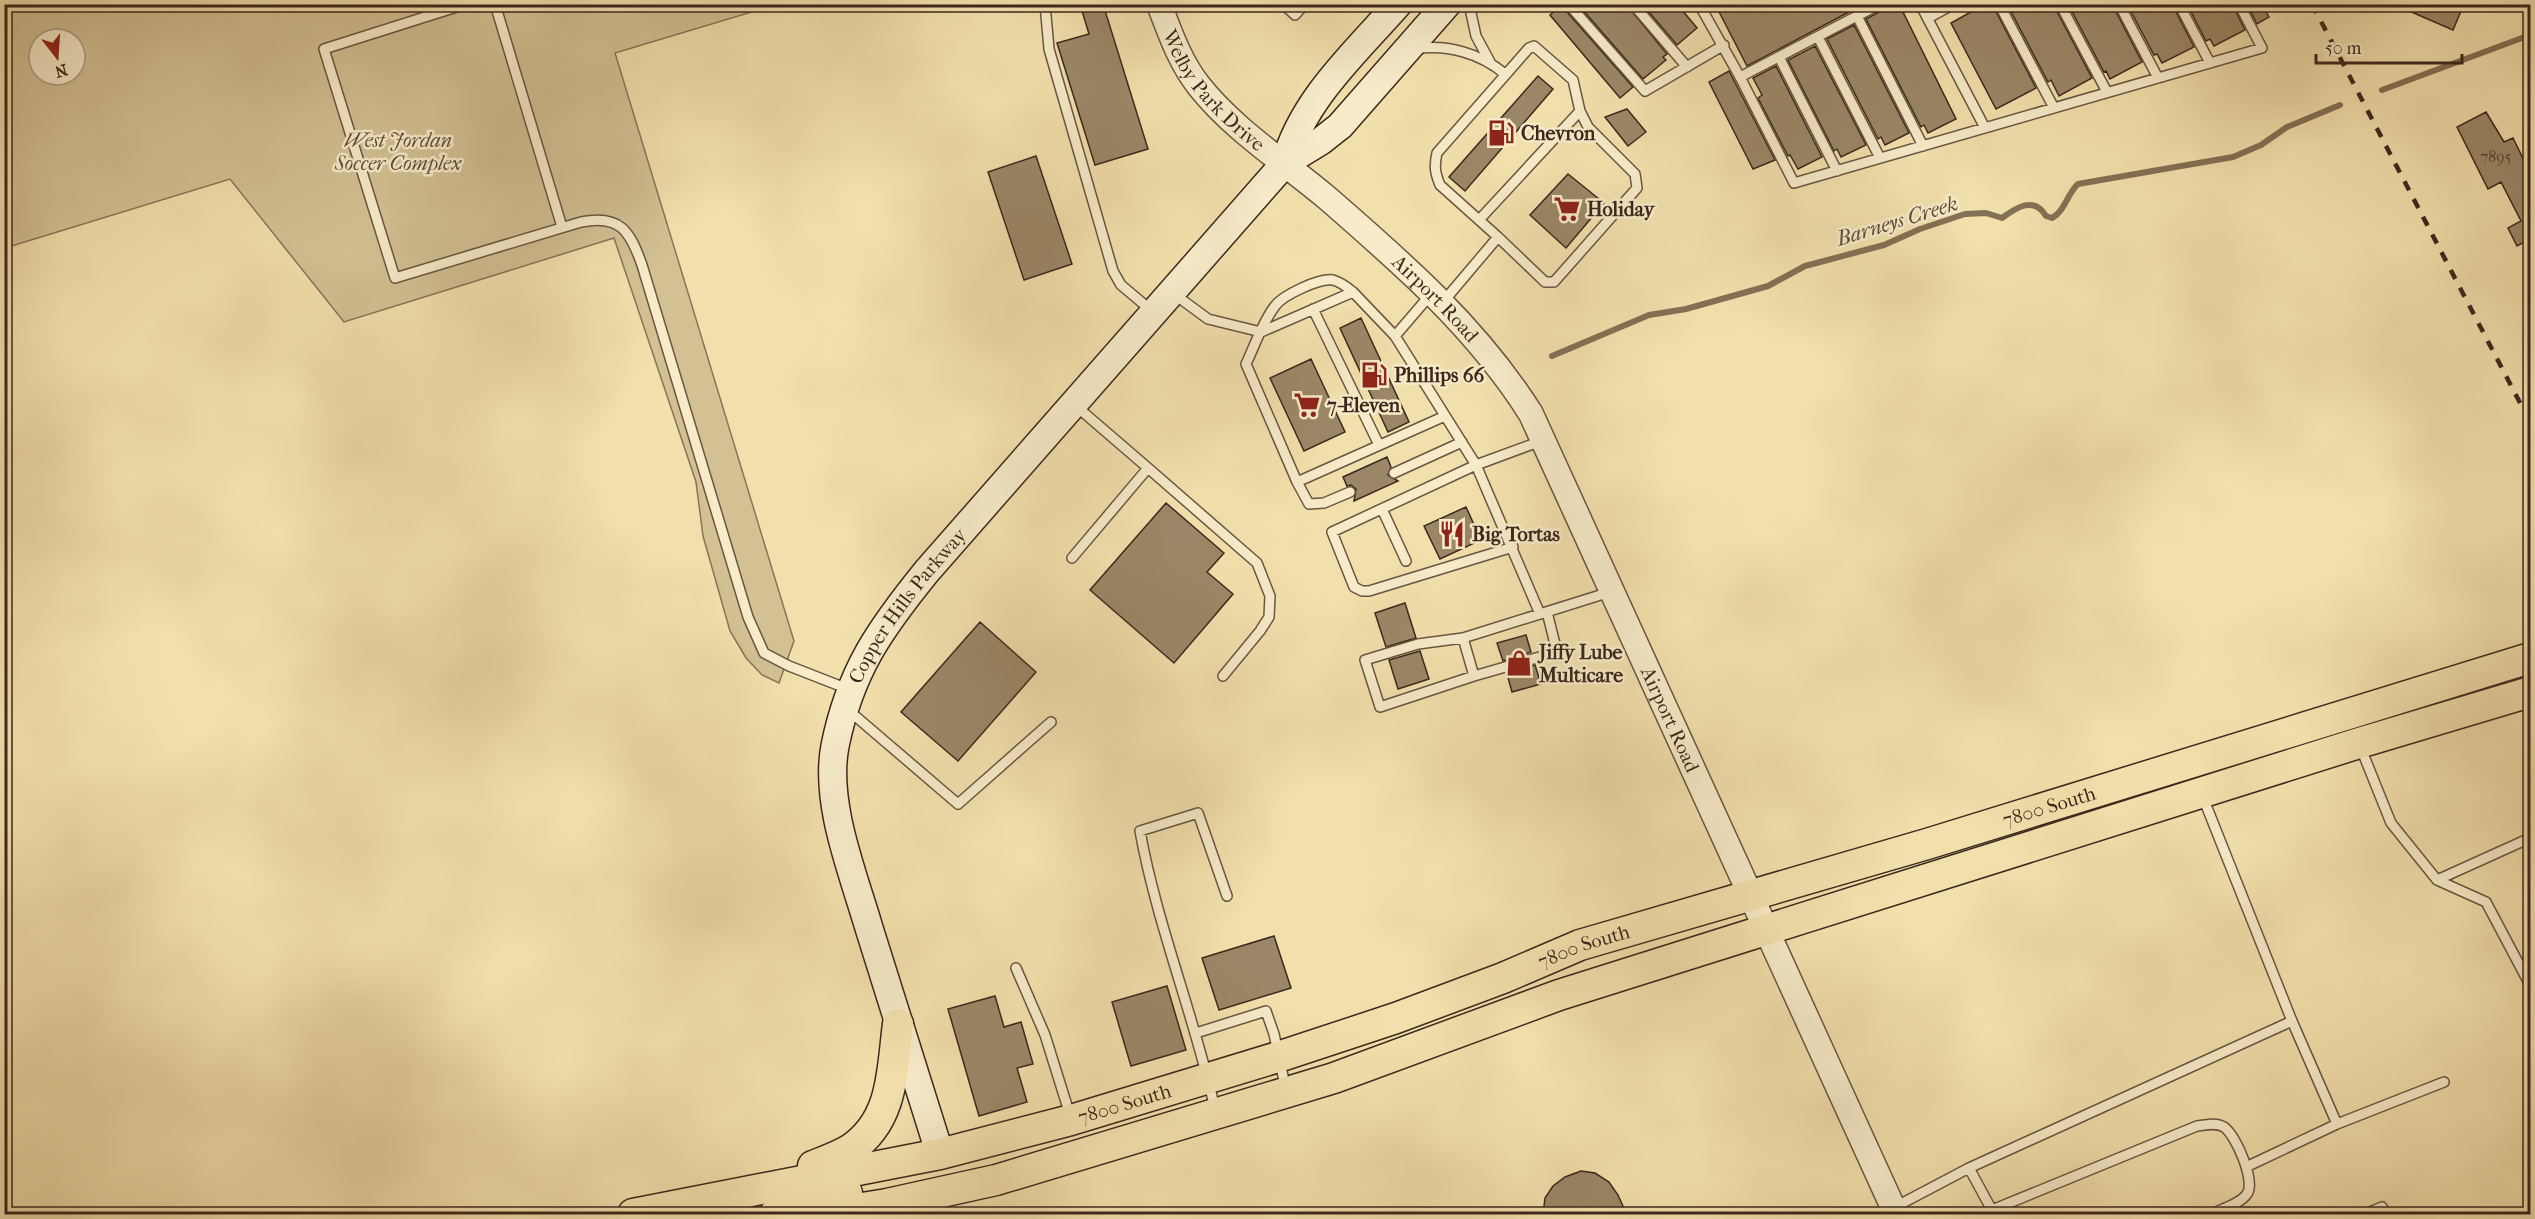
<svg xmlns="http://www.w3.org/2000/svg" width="2535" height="1219" font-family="'IM FELL French Canon',serif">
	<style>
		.green { fill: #d3c194; stroke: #887458; stroke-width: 1.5; fill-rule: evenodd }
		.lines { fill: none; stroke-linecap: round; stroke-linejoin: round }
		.stream { stroke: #847055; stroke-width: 6 }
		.building { fill: #9b8767; stroke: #3c271d; stroke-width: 1.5 }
		.service-casing { stroke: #6a5541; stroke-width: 12 }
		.tertiary-casing { stroke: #6a5541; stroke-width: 27 }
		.secondary-casing { stroke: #3c271d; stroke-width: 30 }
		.primary-casing { stroke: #3c271d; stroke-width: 33 }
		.service { stroke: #f7ebc9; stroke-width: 9 }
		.tertiary { stroke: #f7ebc9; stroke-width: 24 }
		.secondary { stroke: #f7ebc9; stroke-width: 27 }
		.primary { stroke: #f2e0ac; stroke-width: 30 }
		.rail { stroke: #3c271d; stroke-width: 4.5; stroke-dasharray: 10 10; stroke-linecap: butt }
		.labels { text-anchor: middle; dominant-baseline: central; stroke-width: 5; stroke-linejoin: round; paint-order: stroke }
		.number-label { font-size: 16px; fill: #543f30 }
		.street-label { font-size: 20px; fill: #3c271d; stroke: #f7ebc9 }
		.poi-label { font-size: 20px; font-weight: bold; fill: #3c271d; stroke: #f7ebc9; text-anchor: start }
		.park-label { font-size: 20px; font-style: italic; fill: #624e3b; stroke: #f7ebc9 }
		.water-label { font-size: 21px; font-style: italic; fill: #604c39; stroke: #f7ebc9 }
	</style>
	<rect width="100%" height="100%" fill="#f2e0ac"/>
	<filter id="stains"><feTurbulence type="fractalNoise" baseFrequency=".00333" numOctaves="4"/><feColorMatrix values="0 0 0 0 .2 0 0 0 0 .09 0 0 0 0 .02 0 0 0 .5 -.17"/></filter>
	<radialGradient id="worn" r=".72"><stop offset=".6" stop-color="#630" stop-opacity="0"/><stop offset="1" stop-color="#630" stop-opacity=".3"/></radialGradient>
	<path class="green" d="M5 5H775L615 53 794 641 779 683 762 675 746 658 730 631 703 536 696 482 614 238 344 322 230 179 5 248ZM39 39H75V75H39Z"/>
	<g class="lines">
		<path class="stream" d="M2382 90 2530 35
			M1552 356 1649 315 1686 309 1768 286 1805 266 1884 245 1920 229 1965 214 1986 213 2002 218C2017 207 2034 196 2046 216L2052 218C2065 211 2067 194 2078 184L2233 157 2261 145 2287 127 2340 105"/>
	</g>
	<path class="building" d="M1080 4H1103L1148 149 1095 165 1057 43 1089 34Z
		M1562 4H1566L1567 12 1633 87 1620 98 1550 15Z
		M1582 4H1626L1667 54 1663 57 1666 60 1643 79 1581 8Z
		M1642 4H1677L1697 28 1677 45Z
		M1715 4H1864L1747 66Z
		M1887 4H1899L1956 119 1928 133 1924 125 1921 127 1866 19 1883 10Z
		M1985 4H1992L2036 88 1996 109 1951 23Z
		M2007 4H2053L2092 78 2059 96 2051 80 2048 82Z
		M2068 4H2112L2142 62 2110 79 2106 71 2104 72Z
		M2127 4H2172L2194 47 2162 63 2157 54 2154 55Z
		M2187 4H2232L2245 30 2214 46 2210 39 2206 41Z
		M2247 4H2262L2269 17 2257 24Z
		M2393 4H2464L2453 30Z
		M1854 25 1909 133 1885 145 1881 137 1878 139 1827 39Z
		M1815 46 1866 145 1841 157 1837 149 1834 151 1788 60Z
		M1776 66 1822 157 1798 169 1790 155 1788 156 1758 98 1762 95 1753 78Z
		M1729 71 1775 160 1753 169 1709 82Z
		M1538 76 1553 89 1465 191 1449 177Z
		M1627 109 1646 132 1628 146 1605 117Z
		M2486 112 2504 142 2513 138 2530 173V239L2517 246 2508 228 2521 221 2501 182 2488 189 2457 127Z
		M1036 156 1072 264 1024 280 988 172Z
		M1568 174 1604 203 1566 248 1530 215Z
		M1361 318 1409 422 1388 432 1340 328Z
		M1311 359 1345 432 1304 451 1270 378Z
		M1387 457 1391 467 1388 475 1398 481 1354 501 1356 489 1351 485 1347 486 1343 477Z
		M1166 503 1224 553 1207 572 1233 594 1174 663 1090 590Z
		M1466 507 1481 540 1440 559 1424 526Z
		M1405 603 1416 638 1386 647 1375 613Z
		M980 622 1036 672 958 761 901 712Z
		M1526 635 1531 652 1503 661 1497 643Z
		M1420 651 1429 679 1398 689 1389 660Z
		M1535 665 1541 684 1512 692 1507 674Z
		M1274 936 1291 988 1219 1010 1202 958Z
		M1167 986 1186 1050 1131 1066 1112 1002Z
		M995 996 1004 1027 1021 1022 1033 1064 1017 1068 1027 1102 979 1116 948 1009Z
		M1581 1171 1595 1173 1609 1182 1618 1195 1627 1215H1543L1545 1198 1553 1186 1565 1177Z"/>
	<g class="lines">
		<g class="service-casing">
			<path id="service" d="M466 4 324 49 395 278 581 222C620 214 630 231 642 265L748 617 764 653 789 666 848 689
				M495 4 562 227
				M1045 4 1049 49 1113 271 1121 285 1152 311
				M1283 4 1295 15 1305 4
				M1469 4 1476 36 1490 62
				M1575 4 1572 8 1645 91 1724 45
				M1633 4 1687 67
				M1699 4 1740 77 1880 4
				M1920 4 1985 128
				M1999 4 2054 108
				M2060 4 2107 92
				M2119 4 2158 78
				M2179 4 2210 63
				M1857 16 1923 146
				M1928 18 1954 4
				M1818 37 1880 158
				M1415 49C1447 44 1480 53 1505 74
				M1779 57 1837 171
				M1740 77 1794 183 2262 48 2239 4
				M1479 220 1580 111
				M1174 294 1208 319 1261 332 1353 292 1395 336
				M1431 294 1395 336 1476 465 1332 532 1354 587 1362 591H1369L1513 547
				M1443 302 1498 237 1440 185C1435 173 1434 166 1437 153L1529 48 1534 46 1573 80 1580 111 1588 127 1635 174 1637 188 1554 282H1545L1498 237
				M1313 309 1379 445
				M1148 468 1257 563 1270 596 1269 617 1260 631 1223 676
				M1394 473 1462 442
				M1297 482 1445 416
				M1350 492 1324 503 1309 504 1297 482 1246 364C1255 345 1262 323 1275 306 1283 295 1319 278 1333 280 1341 282 1347 287 1353 292
				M1382 509 1406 561
				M1072 558 1148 468 1076 406
				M1540 614 1476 465 1541 441
				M1463 638 1474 676 1380 707 1365 660 1418 644 1463 638 1610 592
				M1474 676 1557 652 1547 612
				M847 709 958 804 1051 722
				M2360 746 2391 823 2437 880 2486 902 2530 985
				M2437 880 2530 838
				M1016 968 1045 1035 1070 1115
				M1196 1033 1266 1011 1274 1034 1286 1090
				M1215 1109C1194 1015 1157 925 1140 831L1198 813 1227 896
				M2337 1124 2444 1082
				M2246 1167 2337 1124 2292 1021
				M1969 1168 2292 1021 2202 795
				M1895 1207 1969 1168 1994 1214
				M1992 1210 2197 1126C2206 1125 2216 1122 2224 1127 2236 1135 2256 1182 2247 1194 2240 1204 2222 1209 2211 1214
				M2365 1214 2382 1207 2386 1214"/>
		</g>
		<g class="tertiary-casing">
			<g id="tertiary">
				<path id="s1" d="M1159 4C1170 33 1180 62 1199 86 1234 130 1283 161 1326 197 1402 263 1477 328 1531 414L1896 1214"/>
			</g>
		</g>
		<g class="secondary-casing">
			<g id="secondary">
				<path d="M1285 163C1303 99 1355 53 1398 4"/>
				<path id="s2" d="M940 1154C916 1078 892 1003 869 928 853 873 824 803 835 746 850 671 880 629 927 571L1285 163 1321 141 1340 126 1447 4"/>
			</g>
		</g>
		<g class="primary-casing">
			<g id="primary">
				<path d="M813 1166C826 1161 840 1156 851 1149 894 1120 892 1070 898 1024"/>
				<path id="s3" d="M633 1214 940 1154 1071 1120 1278 1057 1396 1018 1503 978 1580 945 1927 844 2530 658"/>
				<path d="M775 1214 847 1193"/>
				<path d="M825 1214 887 1204 996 1180 1334 1078 1559 995 2359 743 2530 692"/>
			</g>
		</g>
		<use href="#service" class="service"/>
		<use href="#tertiary" class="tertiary"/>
		<use href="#secondary" class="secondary"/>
		<use href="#primary" class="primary"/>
		<path class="rail" d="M2312 4 2530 422"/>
	</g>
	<defs>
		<g id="fuel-bare" transform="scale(2.07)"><path d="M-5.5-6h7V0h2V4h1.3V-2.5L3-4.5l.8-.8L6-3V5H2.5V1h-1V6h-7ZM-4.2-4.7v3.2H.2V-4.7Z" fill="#8f2418" stroke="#f7ebc9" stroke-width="2.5" paint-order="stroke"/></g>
		<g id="supermarket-bare" transform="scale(2.07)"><path d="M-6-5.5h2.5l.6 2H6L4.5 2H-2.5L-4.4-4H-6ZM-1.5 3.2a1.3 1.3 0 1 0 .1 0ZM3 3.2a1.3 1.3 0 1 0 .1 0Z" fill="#8f2418" stroke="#f7ebc9" stroke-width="2.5" paint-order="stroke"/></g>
		<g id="restaurant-bare" transform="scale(2.07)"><path d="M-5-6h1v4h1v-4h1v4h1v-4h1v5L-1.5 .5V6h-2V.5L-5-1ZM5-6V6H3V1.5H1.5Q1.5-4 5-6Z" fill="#8f2418" stroke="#f7ebc9" stroke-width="2.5" paint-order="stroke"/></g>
		<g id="shop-bare" transform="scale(2.07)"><path d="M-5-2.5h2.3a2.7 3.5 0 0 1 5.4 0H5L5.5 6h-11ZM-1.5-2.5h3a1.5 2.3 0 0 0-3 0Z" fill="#8f2418" stroke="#f7ebc9" stroke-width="2.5" paint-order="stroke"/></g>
	</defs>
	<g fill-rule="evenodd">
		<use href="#fuel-bare" x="1501" y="133"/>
		<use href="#supermarket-bare" x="1567" y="209"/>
		<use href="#fuel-bare" x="1374" y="375"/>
		<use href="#supermarket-bare" x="1307" y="405"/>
		<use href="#restaurant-bare" x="1452" y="534"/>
		<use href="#shop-bare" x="1519" y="663"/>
	</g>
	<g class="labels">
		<g class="number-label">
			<text x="2496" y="156">7895</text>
		</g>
		<g class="street-label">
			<text stroke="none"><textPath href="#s1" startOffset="104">Welby Park Drive</textPath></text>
			<text stroke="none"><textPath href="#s1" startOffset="410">Airport Road</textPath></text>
			<text stroke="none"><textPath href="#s2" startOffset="584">Copper Hills Parkway</textPath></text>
			<text stroke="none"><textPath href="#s1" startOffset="896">Airport Road</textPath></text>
			<text stroke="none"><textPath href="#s3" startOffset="1476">7800 South</textPath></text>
			<text stroke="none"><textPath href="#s3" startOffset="990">7800 South</textPath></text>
			<text stroke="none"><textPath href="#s3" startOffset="504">7800 South</textPath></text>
		</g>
		<g class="poi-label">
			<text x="1521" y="133">Chevron</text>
			<text x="1587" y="209">Holiday</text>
			<text x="1394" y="375">Phillips 66</text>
			<text x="1327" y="405">7-Eleven</text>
			<text x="1472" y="534">Big Tortas</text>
			<text x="1539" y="652">Jiffy Lube<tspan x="1539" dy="23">Multicare</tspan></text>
		</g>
		<g class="park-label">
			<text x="398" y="140">West Jordan<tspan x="398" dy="23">Soccer Complex</tspan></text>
		</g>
		<g class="water-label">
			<text transform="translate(1897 221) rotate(-17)">Barneys Creek</text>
		</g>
	</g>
	<rect width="2535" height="1219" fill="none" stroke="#f2e0ac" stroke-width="24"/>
	<rect x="6" y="6" width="2523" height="1207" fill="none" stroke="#3c271d" stroke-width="3"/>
	<rect x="12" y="12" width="2511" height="1195" fill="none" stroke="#3c271d" stroke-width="1.5"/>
	<g transform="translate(57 57) rotate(163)"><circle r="28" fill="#f7ebc9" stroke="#ac9d84" stroke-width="1.5"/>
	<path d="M0-4.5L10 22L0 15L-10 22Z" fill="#8f2418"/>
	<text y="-9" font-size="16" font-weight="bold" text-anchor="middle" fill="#3c271d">N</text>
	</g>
	<path d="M2316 54v9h146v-9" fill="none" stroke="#3c271d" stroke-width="3"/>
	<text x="2325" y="54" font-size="18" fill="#3c271d" stroke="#f7ebc9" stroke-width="4.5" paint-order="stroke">50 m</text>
	<rect width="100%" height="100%" filter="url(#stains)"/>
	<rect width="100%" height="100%" fill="url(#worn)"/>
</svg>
